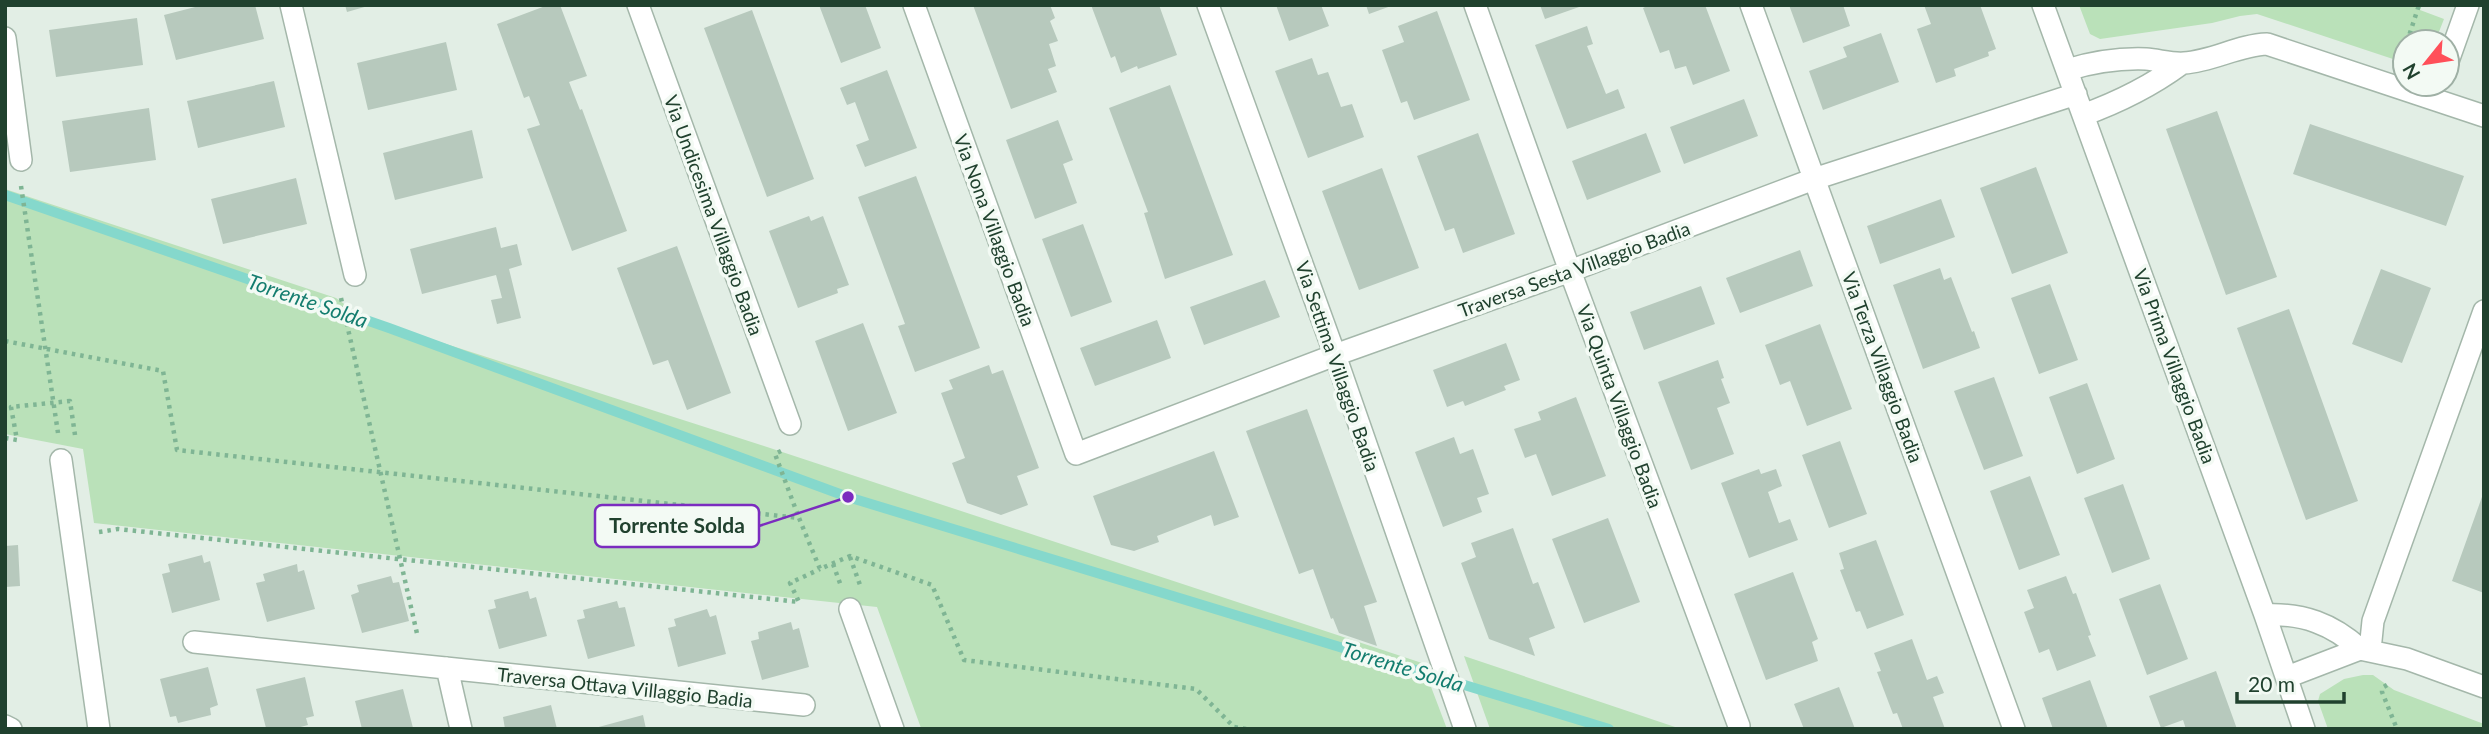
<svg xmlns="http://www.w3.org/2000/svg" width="2489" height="734" font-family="Lato,sans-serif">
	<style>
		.green { fill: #bae1b9 }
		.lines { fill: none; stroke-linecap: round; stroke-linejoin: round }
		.stream { stroke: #85d8cc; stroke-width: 10 }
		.building { fill: #b7c9bd }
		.minor-casing { stroke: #a4b7aa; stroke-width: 24 }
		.path { stroke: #7fb594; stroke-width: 4.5; stroke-dasharray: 3.5 5; stroke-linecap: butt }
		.minor { stroke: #fff; stroke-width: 21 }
		.labels { text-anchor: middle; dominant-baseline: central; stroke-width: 7; stroke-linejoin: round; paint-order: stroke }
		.street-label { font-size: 19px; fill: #20412e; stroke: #f3faf4 }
		.water-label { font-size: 21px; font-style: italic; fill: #147d6f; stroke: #f3faf4 }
		.leader { fill: none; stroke: #7b2cbf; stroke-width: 2.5 }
		.callout-dot { fill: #7b2cbf; stroke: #f3faf4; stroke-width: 2.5 }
		.callout { fill: #f3faf4; stroke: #7b2cbf; stroke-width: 2.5 }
		.callout-label { font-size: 21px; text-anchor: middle; font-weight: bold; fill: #20412e }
	</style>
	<rect width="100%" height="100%" fill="#e2eee5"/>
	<path class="green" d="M2079 5H2422L2420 10 2444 19 2435 42H2405V63L2257 14 2240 16 2212 23 2100 39 2090 34Z
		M5 189 336 298 362 317 764 446 1422 663 1447 729 921 728 877 607 94 523 83 449 5 434Z
		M1464 656 1681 729H1490Z
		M2363 675H2373L2394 690 2484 724V729H2328L2318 701 2320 694 2344 679Z"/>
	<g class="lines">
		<path class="stream" d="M5 195 389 328 848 497 1609 729"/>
	</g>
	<path class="building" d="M203 5H255L264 39 176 60 164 15Z
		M345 5H368V6L347 12Z
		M548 5H560L587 76 569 82 580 110 582 109 627 231 572 251 527 129 540 125 529 96 524 98 497 24Z
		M819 5H865L881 48 841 63Z
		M973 5H1050L1055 18 1050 21 1058 41 1049 44 1056 66 1048 69 1057 92 1011 109Z
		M1091 5H1159L1177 55 1138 69 1137 66 1121 73 1115 56 1111 58Z
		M1276 5H1321L1329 26 1289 41Z
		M1366 5H1391V6L1369 14Z
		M1540 5H1582V6L1545 19Z
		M1649 5H1705L1730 71 1693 85 1686 66 1675 69 1669 50 1660 53 1643 8Z
		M1789 5H1843L1850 26 1803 43Z
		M1924 5H1980L1996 49 1988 52 1989 56 1954 69 1956 76 1936 83 1917 29 1931 24Z
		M752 10 814 179 767 197 704 28Z
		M1437 11 1470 100 1414 120 1407 101 1401 103 1382 50 1404 42 1398 26Z
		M137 18 143 65 56 77 49 30Z
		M1587 26 1593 44 1587 46 1606 94 1618 89 1625 108 1567 129 1535 45Z
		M1881 33 1899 82 1823 110 1809 71 1847 57 1843 47Z
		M446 42 457 90 368 110 357 63Z
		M1312 58 1318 75 1328 72 1341 107 1352 104 1364 137 1308 158 1275 71Z
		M887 70 917 148 865 167 856 145 869 140 855 102 847 105 840 88Z
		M274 81 285 127 198 148 187 101Z
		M1170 85 1233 255 1165 279 1144 213 1148 212 1109 108Z
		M1744 99 1758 136 1684 164 1670 127Z
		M149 108 156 160 70 172 62 121Z
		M2217 111 2277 277 2226 295 2166 129Z
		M1058 120 1073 160 1063 164 1077 203 1035 219 1006 140Z
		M2310 124 2464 176 2446 226 2293 174Z
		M472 130 483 178 395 200 383 153Z
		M1478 133 1515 234 1463 253 1454 228 1445 231 1417 156Z
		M1646 133 1661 172 1587 200 1572 161Z
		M2036 167 2068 253 2012 274 1980 188Z
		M1382 168 1419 268 1359 290 1322 191Z
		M916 176 980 348 915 372 898 326 905 324 858 197Z
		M296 178 307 224 223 244 211 199Z
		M1941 199 1955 237 1880 264 1867 226Z
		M809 216 811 221 823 216 849 285 837 289 838 293 798 308 769 231Z
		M1083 224 1112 302 1071 317 1042 239Z
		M496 227 501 248 517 244 522 265 509 269 521 318 497 324 491 300 502 298 496 275 422 294 410 249Z
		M677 246 731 393 687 410 668 360 653 365 617 268Z
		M1800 250 1813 286 1740 313 1726 278Z
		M1940 268 1944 280 1951 277 1972 332 1974 331 1980 348 1923 369 1893 285Z
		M2381 269 2431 288 2402 363 2352 344Z
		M1265 280 1280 317 1204 345 1190 307Z
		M2050 284 2078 360 2039 374 2011 298Z
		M1701 286 1715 324 1644 350 1630 312Z
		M2289 309 2358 501 2306 520 2237 328Z
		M1157 320 1171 358 1095 386 1080 348Z
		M863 323 897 413 848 431 815 341Z
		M1820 324 1852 409 1807 426 1790 381 1780 385 1765 345Z
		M1506 343 1520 380 1504 386 1506 390 1465 406 1463 401 1447 407 1433 370Z
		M1718 360 1724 378 1721 379 1730 403 1717 408 1734 454 1691 470 1658 382Z
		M989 365 992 374 1003 370 1039 468 1017 476 1028 505 1001 515 967 503 952 463 965 458 941 393 953 389 949 380Z
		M1994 377 2023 456 1984 470 1954 391Z
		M2087 383 2115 459 2077 474 2049 397Z
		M1576 397 1606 476 1552 496 1536 454 1525 458 1514 429 1541 420 1538 412Z
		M1307 409 1377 602 1364 606 1377 646 1339 633 1333 618 1331 619 1313 569 1299 574 1246 431Z
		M1454 437 1460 454 1473 449 1489 494 1477 498 1482 512 1443 527 1415 452Z
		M1840 441 1867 514 1829 528 1802 455Z
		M1214 451 1239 517 1214 526 1211 515 1157 536 1159 542 1134 551 1111 545 1093 496Z
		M1759 469 1761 474 1776 469 1782 486 1768 492 1779 523 1790 519 1798 540 1749 558 1721 483Z
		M2030 476 2060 555 2019 570 1990 491Z
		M2123 484 2150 559 2112 573 2084 498Z
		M2483 494H2484V593L2452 581Z
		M1608 518 1640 602 1584 623 1552 539Z
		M1513 528 1533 584 1538 582 1555 628 1529 638 1535 656 1489 639 1461 563 1476 557 1471 543Z
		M1876 540 1904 615 1867 629 1860 611 1856 612 1840 570 1844 569 1839 553Z
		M18 545 20 586 5 587V546Z
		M202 555 204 563 210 561 220 600 172 613 162 574 170 572 168 564Z
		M297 564 298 572 304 570 315 609 267 622 256 583 265 581 263 574Z
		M1793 572 1818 639 1812 642 1818 661 1766 680 1734 594Z
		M391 576 393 583 399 582 409 621 362 633 351 595 359 592 357 585Z
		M2066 576 2073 594 2076 593 2091 635 2088 636 2096 656 2057 671 2049 649 2039 653 2024 612 2034 608 2027 590Z
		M2160 584 2188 659 2147 675 2119 599Z
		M528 591 530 599 536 597 547 636 499 649 488 610 496 608 494 600Z
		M617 601 619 608 625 607 635 646 588 659 577 620 585 618 583 610Z
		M707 609 710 617 716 615 726 654 678 667 668 628 676 626 674 619Z
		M791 622 793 630 799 628 809 667 762 680 751 641 759 639 758 632Z
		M1912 639 1927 680 1937 676 1944 693 1933 697 1945 729H1903L1897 713 1893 714 1877 672 1881 671 1874 653Z
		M208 667 218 705 210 708 211 715 178 723 176 716 170 717 160 679Z
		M2216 671 2237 729H2186L2183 720 2161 728 2149 696Z
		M305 677 314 716 306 718 308 725 293 729 266 728 256 689Z
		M2090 680 2108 729H2053L2042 698Z
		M1839 687 1855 729H1804L1794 704Z
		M403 689 413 728 362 729 355 701Z
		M551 705 557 729H505L503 717Z
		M643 715 646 729H595V728Z"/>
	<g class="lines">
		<g class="minor-casing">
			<path id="minor" d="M291 5 355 275
				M638 5 790 424
				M914 5 1076 454 1335 355 1570 271 1814 179 2076 94
				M1208 5 1335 355 1465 729
				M1475 5 1570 271 1739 726
				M1751 5 2014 729
				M2043 5 2265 615 2304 729
				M5 38 21 160
				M2447 64 2468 5
				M2067 70C2093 62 2119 58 2146 59 2159 60 2172 64 2184 63 2213 61 2239 45 2267 44L2484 116
				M2083 115C2119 102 2151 86 2181 64
				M61 460 99 729
				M850 609 893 729
				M2265 615C2303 613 2332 624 2360 649
				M194 642 804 705
				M2370 650 2373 621 2484 311
				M447 668 461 729
				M2287 677 2360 649 2407 659 2484 687
				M5 726 11 729"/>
		</g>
		<path class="path" d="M2407 42 2419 5
			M2401 59 2405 47
			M21 186 58 433
			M341 298 418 638
			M5 341 163 371 177 450 799 518 820 569 850 556 932 585 964 660 1196 689 1234 727 1246 729
			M5 438 17 440 11 407 70 401 75 435
			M781 451 775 454 799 518
			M99 532 118 529 799 602 790 583 820 569
			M850 557 860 585
			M833 564 841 586
			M2387 685 2382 688V692L2397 729"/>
		<use href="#minor" class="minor"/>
	</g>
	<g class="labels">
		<g class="street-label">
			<text transform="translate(714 215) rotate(70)">Via Undicesima Villaggio Badia</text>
			<text transform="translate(995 230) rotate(70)">Via Nona Villaggio Badia</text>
			<text transform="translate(1574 269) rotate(-20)">Traversa Sesta Villaggio Badia</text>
			<text transform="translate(1338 366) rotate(71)">Via Settima Villaggio Badia</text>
			<text transform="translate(2175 366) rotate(70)">Via Prima Villaggio Badia</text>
			<text transform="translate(1883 367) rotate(70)">Via Terza Villaggio Badia</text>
			<text transform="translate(1620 406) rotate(70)">Via Quinta Villaggio Badia</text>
			<text transform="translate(625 687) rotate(6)">Traversa Ottava Villaggio Badia</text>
		</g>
		<g class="water-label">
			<text transform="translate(308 300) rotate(19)">Torrente Solda</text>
			<text transform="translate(1403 666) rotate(17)">Torrente Solda</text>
		</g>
	</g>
	<path class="leader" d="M848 497L759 526"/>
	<circle class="callout-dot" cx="848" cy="497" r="7"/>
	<rect class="callout" x="595" y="505" width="164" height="42" rx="7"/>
	<g class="callout-label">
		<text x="677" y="533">Torrente Solda</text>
	</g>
	<rect width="2489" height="734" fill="none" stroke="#20412e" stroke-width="14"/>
	<g transform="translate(2426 63) rotate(240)"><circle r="33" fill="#f3faf4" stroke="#9fb0a5" stroke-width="2"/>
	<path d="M0-5L12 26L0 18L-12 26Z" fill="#ff4f59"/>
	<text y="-10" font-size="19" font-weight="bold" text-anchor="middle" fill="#20412e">N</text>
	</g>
	<path d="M2237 692v10h107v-10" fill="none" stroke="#20412e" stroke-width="3.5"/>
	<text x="2248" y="692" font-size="21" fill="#20412e" stroke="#f3faf4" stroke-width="5" paint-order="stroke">20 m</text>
</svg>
